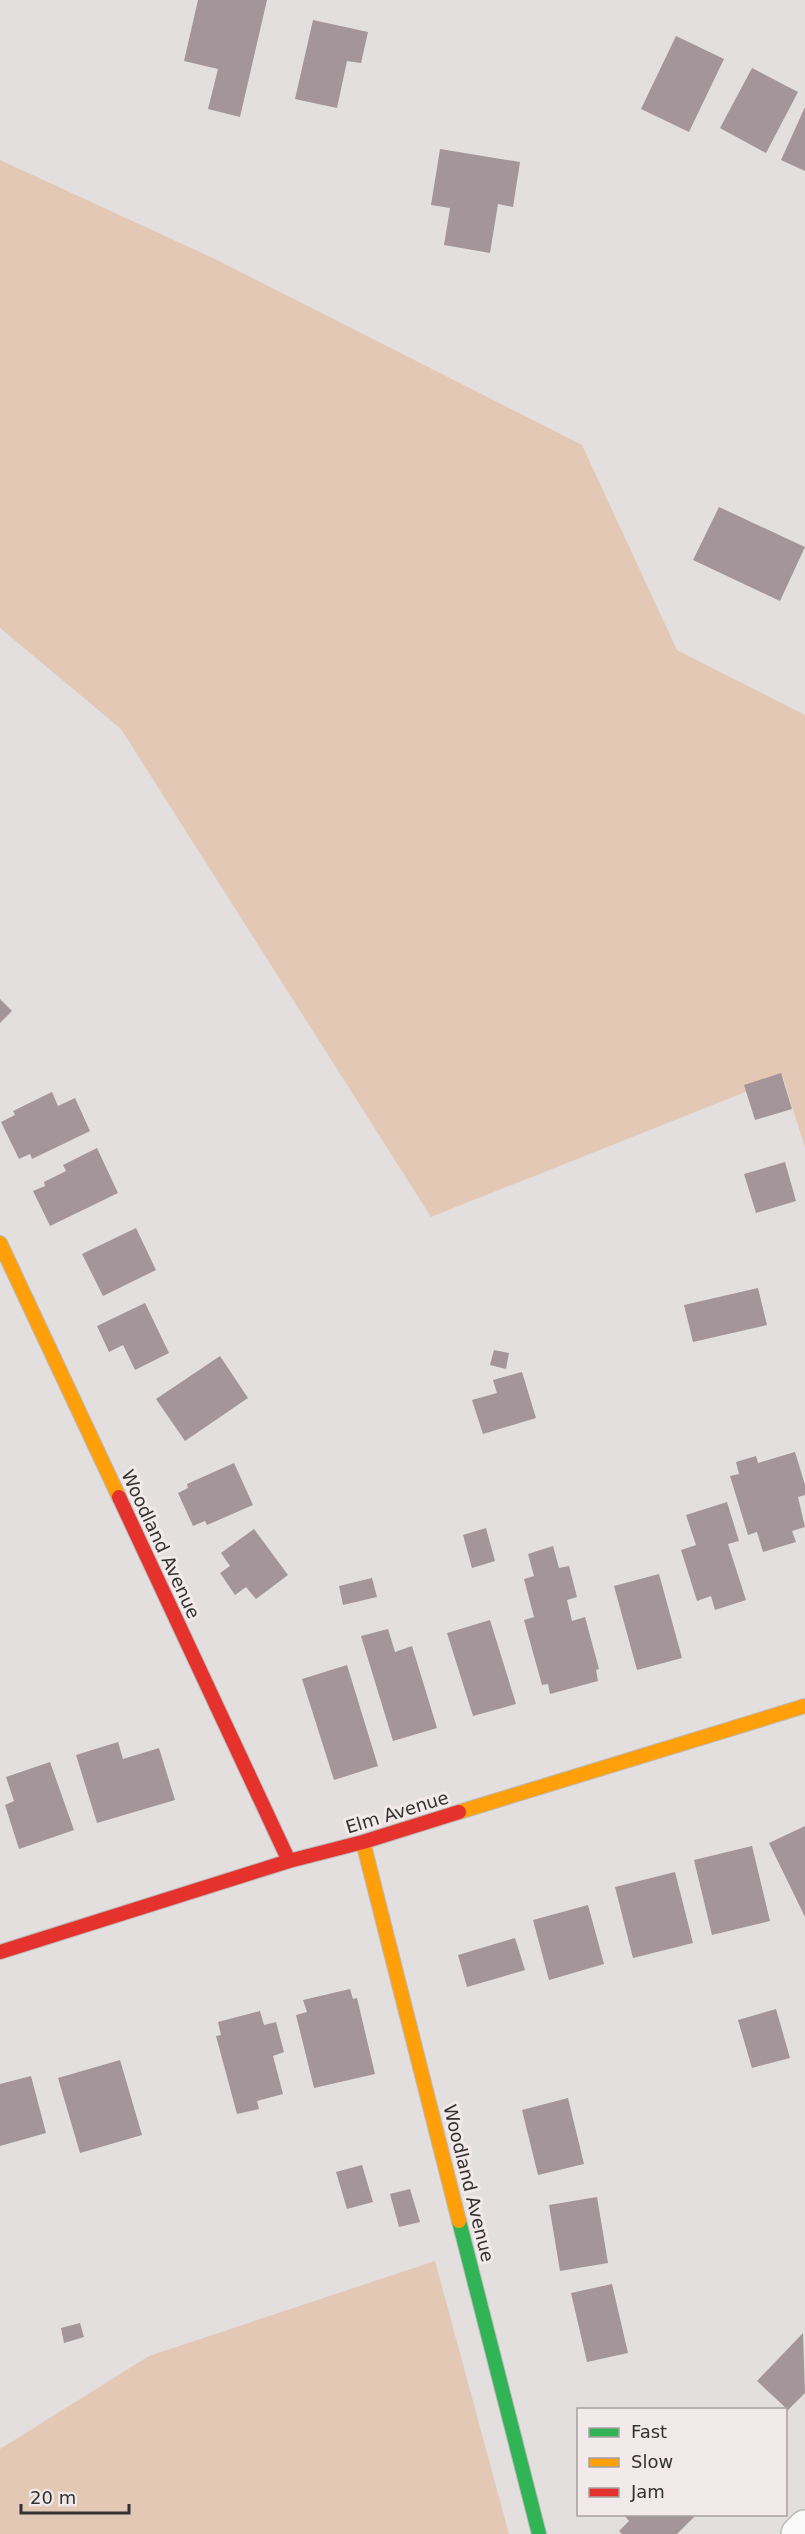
<svg xmlns="http://www.w3.org/2000/svg" width="805" height="2534" font-family="'DejaVu Sans',sans-serif">
	<style>
		.green { fill: #e3c8b5 }
		.building { fill: #a3959a }
		.lines { fill: none; stroke-linecap: round; stroke-linejoin: round }
		.street-casing { stroke: #bcb9b9; stroke-width: 36 }
		.fast-casing { stroke: #bcb9b9; stroke-width: 16 }
		.slow-casing { stroke: #bcb9b9; stroke-width: 16 }
		.jam-casing { stroke: #bcb9b9; stroke-width: 16 }
		.street { stroke: #fbfafa; stroke-width: 33 }
		.fast { stroke: #30b455; stroke-width: 14 }
		.slow { stroke: #ff9f0a; stroke-width: 14 }
		.jam { stroke: #e5322d; stroke-width: 14 }
		.labels { text-anchor: middle; dominant-baseline: central; stroke-width: 6; stroke-linejoin: round; paint-order: stroke }
		.street-label { font-size: 18px; fill: #343131; stroke: #f2eaea }
	</style>
	<rect width="100%" height="100%" fill="#e3dfdf"/>
	<path class="green" d="M0 160 215 259 582 445 677 650 805 715V1148L783 1077 431 1217 121 729 0 628Z
		M435 2261 509 2534H0V2449L149 2356Z"/>
	<path class="building" d="M198 0H267L240 117 208 109 218 69 184 61Z
		M313 20 368 32 361 63 347 61 337 108 295 99Z
		M676 36 724 59 689 132 641 109Z
		M752 68 798 92 766 153 720 128Z
		M805 107V171L781 160Z
		M440 149 520 162 513 207 498 204 490 253 444 245 450 208 431 205Z
		M719 507 805 547 780 601 693 560Z
		M0 999 12 1011 0 1023Z
		M781 1073 792 1109 755 1120 744 1085Z
		M52 1092 58 1106 75 1098 90 1131 32 1159 30 1154 19 1159 1 1122 15 1115 13 1111Z
		M97 1148 118 1193 50 1226 33 1191 45 1186 44 1182 66 1171 63 1165Z
		M785 1162 796 1201 756 1213 744 1174Z
		M136 1228 156 1270 103 1296 82 1254Z
		M758 1288 767 1325 693 1342 684 1305Z
		M145 1303 169 1353 135 1370 123 1345 109 1352 97 1326Z
		M494 1350 509 1353 506 1369 490 1365Z
		M220 1356 248 1398 185 1441 156 1399Z
		M522 1372 536 1418 483 1434 472 1400 497 1393 493 1380Z
		M795 1452 805 1485V1495L798 1497 805 1527 792 1531 796 1542 763 1552 757 1532 748 1535 730 1476 739 1474 736 1462 756 1456 758 1463Z
		M234 1463 253 1505 207 1525 205 1521 193 1526 178 1493 188 1488 187 1484Z
		M727 1502 739 1541 728 1544 746 1600 715 1610 711 1596 697 1601 681 1550 696 1545 686 1515Z
		M486 1528 495 1561 472 1568 463 1535Z
		M254 1529 288 1575 256 1599 246 1587 235 1595 220 1573 230 1566 221 1553Z
		M553 1546 559 1568 569 1566 577 1597 567 1600 572 1621 585 1617 599 1669 596 1670 598 1681 550 1694 548 1684 542 1685 524 1620 534 1617 524 1579 534 1576 528 1554Z
		M659 1574 682 1658 637 1670 614 1586Z
		M372 1578 377 1597 343 1605 339 1586Z
		M490 1620 516 1704 473 1716 447 1633Z
		M388 1629 395 1652 412 1646 437 1728 393 1741 361 1636Z
		M347 1665 378 1766 334 1780 302 1679Z
		M118 1742 123 1759 159 1748 175 1800 97 1823 76 1755Z
		M50 1762 74 1830 19 1849 5 1805 14 1801 6 1777Z
		M805 1826V1917L769 1843Z
		M752 1846 770 1921 712 1935 694 1860Z
		M675 1872 693 1943 633 1958 615 1887Z
		M588 1905 604 1964 549 1980 533 1920Z
		M515 1938 525 1970 467 1987 458 1955Z
		M350 1989 353 1999 357 1998 375 2074 314 2088 296 2015 307 2012 303 2000Z
		M776 2009 790 2058 752 2068 738 2020Z
		M260 2011 264 2025 276 2022 284 2052 273 2056 283 2094 257 2101 259 2109 237 2114 216 2036 221 2035 218 2022Z
		M120 2060 142 2135 80 2153 58 2078Z
		M31 2076 46 2133 0 2146V2084Z
		M568 2098 584 2164 538 2175 522 2110Z
		M362 2165 373 2202 347 2209 336 2172Z
		M410 2189 420 2222 399 2227 390 2194Z
		M597 2197 608 2263 560 2271 549 2205Z
		M612 2284 628 2353 587 2362 571 2293Z
		M80 2323 84 2337 64 2343 61 2328Z
		M803 2333 805 2393 788 2410 757 2381Z
		M623 2514H697L677 2534H622L619 2531 629 2521Z"/>
	<g class="lines">
		<g class="street-casing">
			<path id="street" d="M798 2534 805 2527"/>
		</g>
		<g class="fast-casing">
			<path id="fast" d="M459 2221 539 2534"/>
		</g>
		<g class="slow-casing">
			<path id="slow" d="M0 1243 119 1497
				M459 1812 805 1706
				M363 1842 459 2221"/>
		</g>
		<g class="jam-casing">
			<path id="jam" d="M119 1497 289 1861
				M0 1952 289 1861 363 1842 459 1812"/>
		</g>
		<use href="#street" class="street"/>
		<use href="#fast" class="fast"/>
		<use href="#slow" class="slow"/>
		<use href="#jam" class="jam"/>
	</g>
	<g class="labels">
		<g class="street-label">
			<text transform="translate(161 1544) rotate(65)">Woodland Avenue</text>
			<text transform="translate(397 1812) rotate(-17)">Elm Avenue</text>
			<text transform="translate(469 2183) rotate(76)">Woodland Avenue</text>
		</g>
	</g>
	<rect x="577" y="2408" width="210" height="108" fill="#f2eaea" stroke="#a6a0a0" stroke-width="1.5"/>
	<rect x="589" y="2428" width="30" height="9" fill="#30b455" stroke="#a6a0a0" stroke-width="1.5"/>
	<text x="631" y="2438" font-size="18" fill="#343131">Fast</text>
	<rect x="589" y="2458" width="30" height="9" fill="#ff9f0a" stroke="#a6a0a0" stroke-width="1.5"/>
	<text x="631" y="2468" font-size="18" fill="#343131">Slow</text>
	<rect x="589" y="2488" width="30" height="9" fill="#e5322d" stroke="#a6a0a0" stroke-width="1.5"/>
	<text x="631" y="2498" font-size="18" fill="#343131">Jam</text>
	<path d="M21 2504v9h108v-9" fill="none" stroke="#343131" stroke-width="3"/>
	<text x="30" y="2504" font-size="18" fill="#343131" stroke="#f2eaea" stroke-width="4.5" paint-order="stroke">20 m</text>
</svg>
